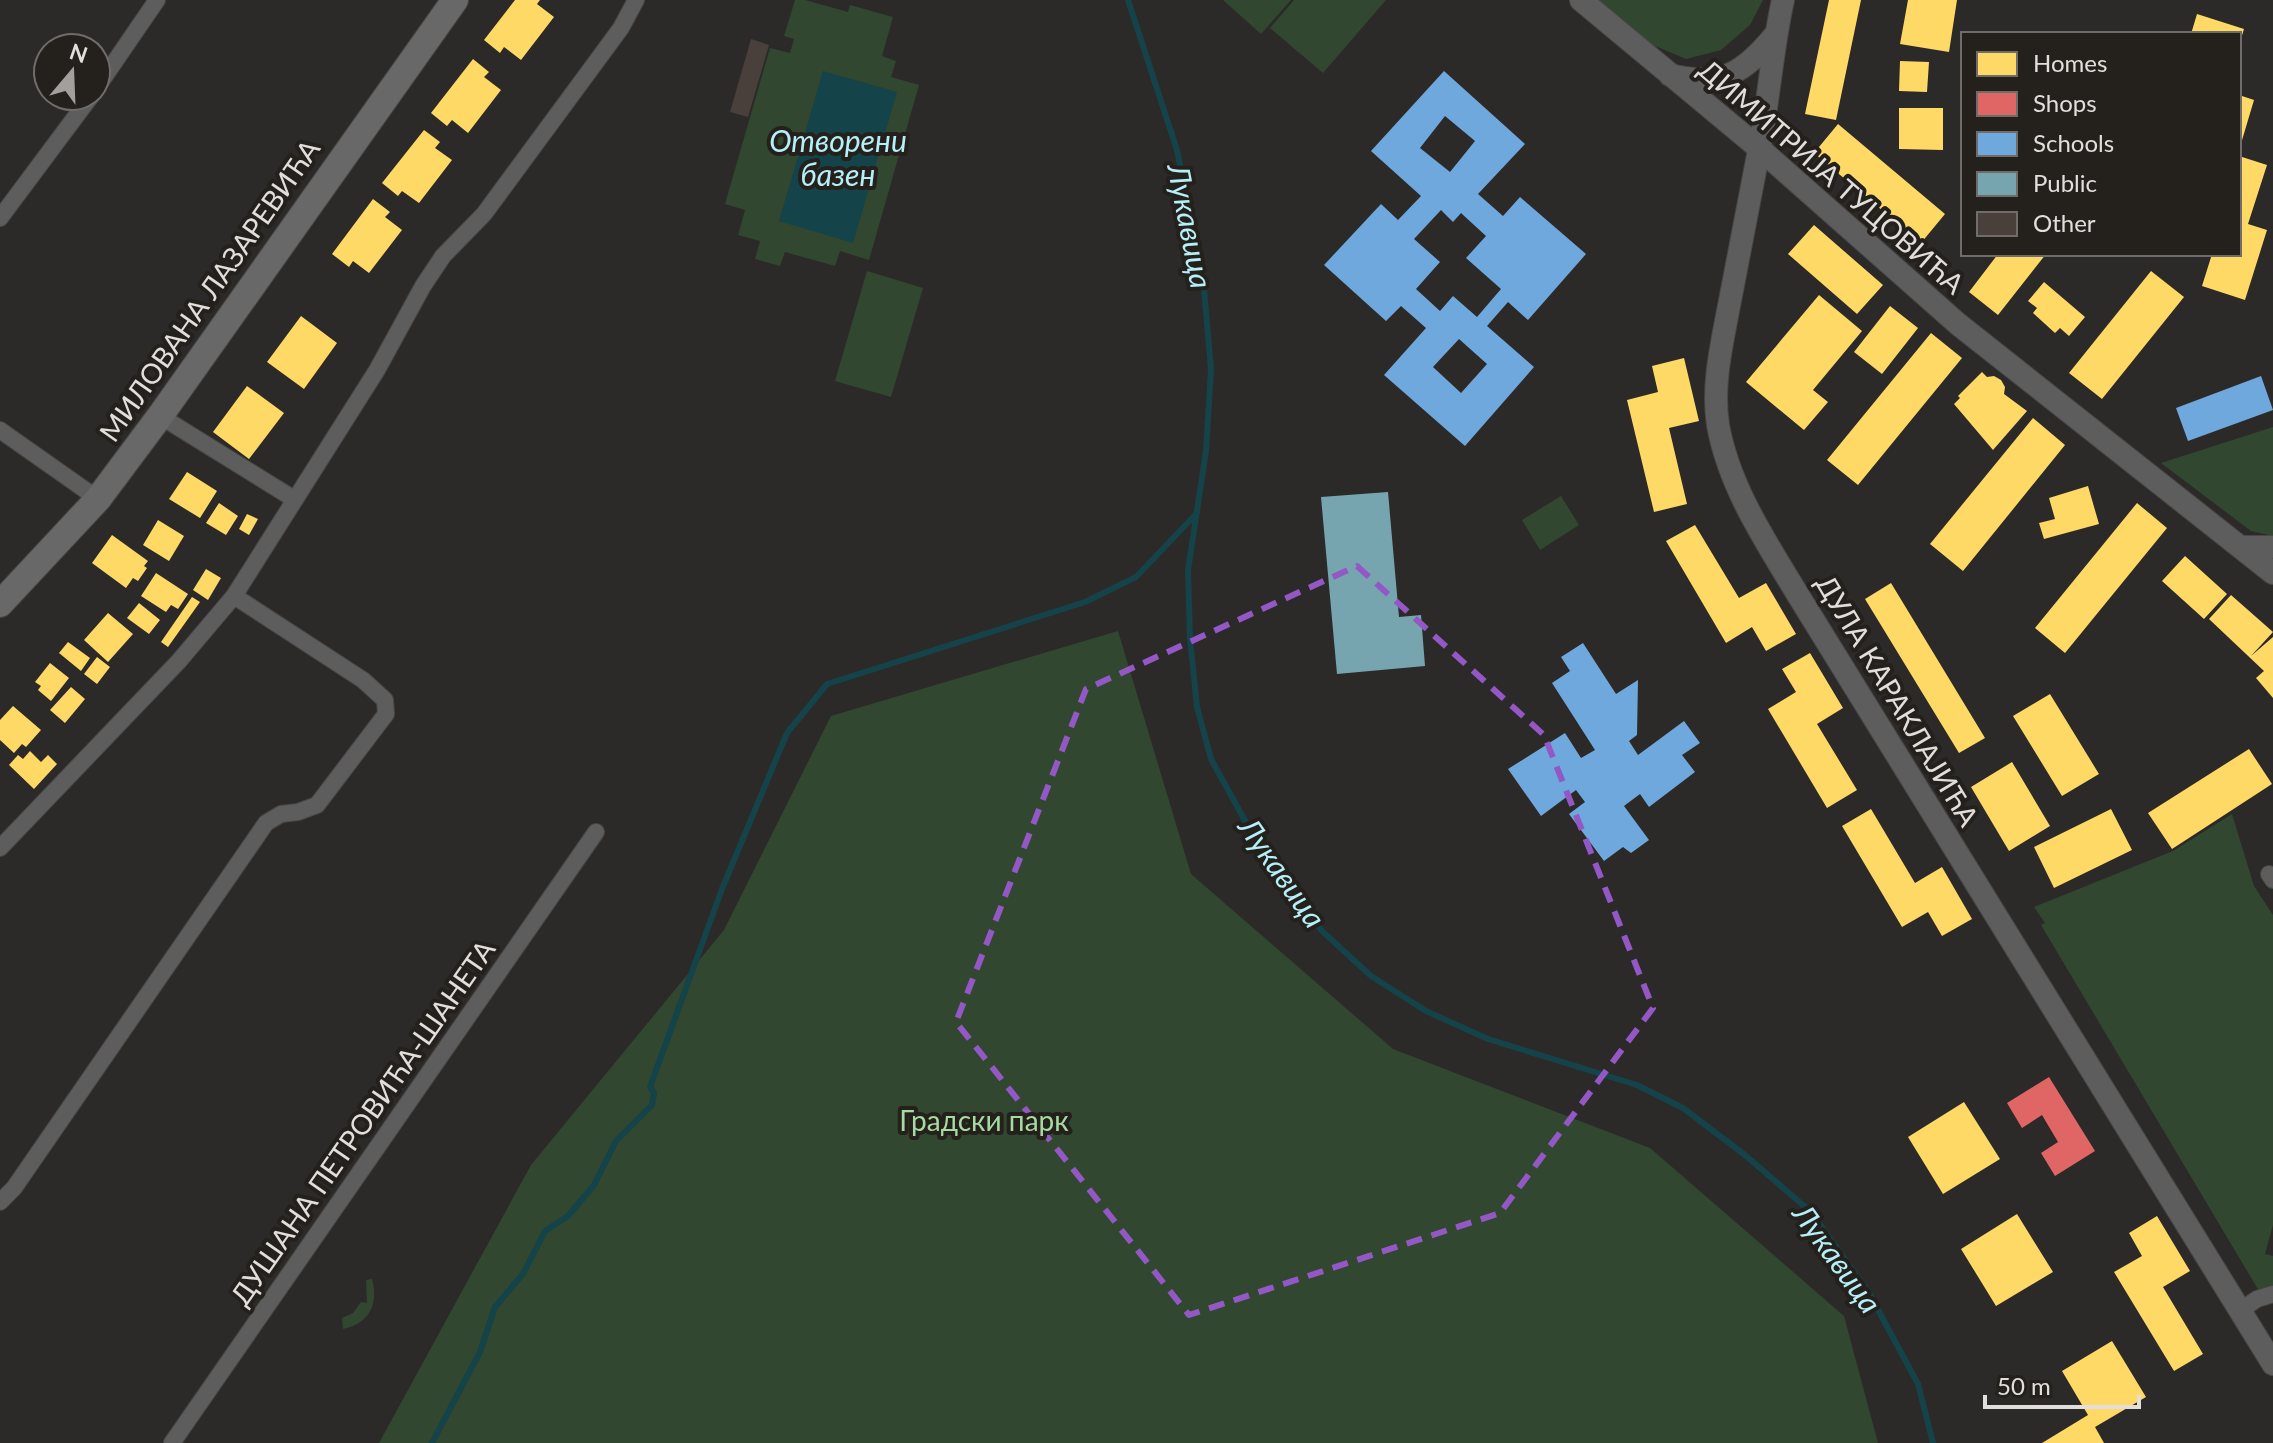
<svg xmlns="http://www.w3.org/2000/svg" width="2273" height="1443" font-family="Lato,sans-serif">
	<style>
		.green { fill: #31472f }
		.water { fill: #144349 }
		.homes { fill: #ffd966 }
		.shops { fill: #e06666 }
		.schools { fill: #6fa8dc; fill-rule: evenodd }
		.public { fill: #76a5af }
		.lines { fill: none; stroke-linecap: round; stroke-linejoin: round }
		.stream { stroke: #144349; stroke-width: 6 }
		.building { fill: #493f3b }
		.minor-casing { stroke: #484746; stroke-width: 18 }
		.tertiary-casing { stroke: #484746; stroke-width: 24 }
		.primary-casing { stroke: #484746; stroke-width: 28 }
		.minor { stroke: #5e5d5d; stroke-width: 16 }
		.tertiary { stroke: #5e5d5d; stroke-width: 22 }
		.primary { stroke: #696868; stroke-width: 26 }
		.marked { fill: none; stroke: #9458c6; stroke-width: 6; stroke-dasharray: 16 10; stroke-linejoin: round }
		.labels { text-anchor: middle; dominant-baseline: central; stroke-width: 8; stroke-linejoin: round; paint-order: stroke }
		.street-label { font-size: 28px; fill: #e1dedc; stroke: #24201c }
		.park-label { font-size: 28px; fill: #a5dba1; stroke: #24201c }
		.water-label { font-size: 30px; font-style: italic; fill: #b7eff8; stroke: #24201c }
	</style>
	<rect width="100%" height="100%" fill="#2c2a28"/>
	<path class="green" d="M795 0H805L848 12 850 5 893 17 882 56 896 61 891 77 919 85 869 260 840 251 835 266 785 252 780 266 755 259 760 241 738 235 745 210 725 204 770 48 790 53 794 39 784 36Z
		M1223 0H1291L1261 34Z
		M1294 0H1386L1323 73 1270 28Z
		M1598 0H1763L1750 25 1721 50 1686 59 1648 43Z
		M867 271 923 288 891 397 835 381Z
		M2273 427V536L2251 531 2161 463Z
		M1561 496 1579 525 1540 550 1522 520Z
		M1118 631 1191 874 1393 1049 1650 1148 1844 1316 1878 1443H379L531 1165 724 930 831 716Z
		M2232 814 2254 886 2273 915V1225L2265 1254 2273 1256V1289L2262 1296 2041 925 2045 923 2034 907 2173 851Z
		M372 1279C379 1304 369 1324 343 1329L342 1318 353 1313 361 1302 367 1303 366 1280Z"/>
	<path class="water" d="M823 71 897 92 853 243 779 221Z"/>
	<path class="homes" d="M515 0H540L537 4 554 17 521 60 504 47 500 53 484 40Z
		M1829 0H1861L1836 120 1805 114Z
		M1908 0H1957L1949 52 1900 44Z
		M2197 14 2244 29 2240 42 2239 34H2191Z
		M473 59 489 72 484 77 501 90 468 133 452 120 447 126 431 113Z
		M1900 61 1929 62 1927 92 1899 91Z
		M2239 95 2254 100 2240 147H2239Z
		M1899 108H1943V150L1899 149Z
		M1838 124 1945 214 1921 243 1814 153Z
		M424 130 440 142 435 148 452 160 419 203 402 191 398 196 382 183Z
		M2239 156 2267 165 2248 224 2267 230 2245 300 2202 286 2212 254H2239Z
		M373 199 390 212 385 217 402 230 369 273 353 261 349 267 332 254Z
		M1814 225 1883 285 1857 314 1788 254Z
		M1998 254H2046L1998 315 1969 292Z
		M2151 271 2184 297 2102 399 2069 373Z
		M2044 282 2085 317 2069 336 2060 328 2055 333 2033 313 2037 308 2028 301Z
		M1819 295 1862 331 1813 390 1828 402 1804 430 1746 382Z
		M1890 306 1918 328 1882 374 1854 352Z
		M301 316 337 343 304 389 267 362Z
		M1931 333 1962 358 1858 485 1827 460Z
		M1684 358 1699 421 1669 428 1687 504 1654 512 1627 400 1658 392 1652 366Z
		M1982 372 1987 377 1994 376 2001 380 2005 387 2004 394 2027 411 1993 450 1954 404 1960 398 1958 396Z
		M247 386 284 413 249 459 213 432Z
		M2033 418 2065 445 1963 571 1930 544Z
		M187 472 217 491 200 518 169 499Z
		M2088 486 2099 524 2044 539 2039 523 2055 519 2049 498Z
		M219 503 238 516 226 535 206 523Z
		M2137 503 2167 528 2065 653 2035 628Z
		M247 514 258 519 249 535 239 529Z
		M158 520 184 536 169 561 143 545Z
		M1695 525 1739 598 1766 583 1796 634 1766 651 1752 627 1726 643 1666 541Z
		M112 535 148 561 144 566 147 568 138 581 133 578 126 588 92 563Z
		M2185 556 2227 594 2204 619 2162 581Z
		M206 569 221 578 208 600 193 590Z
		M156 573 188 594 178 609 171 605 166 612 141 596Z
		M1891 583 1985 738 1959 753 1865 599Z
		M2231 595 2273 632 2251 656 2273 637V698L2256 678 2264 671 2209 619Z
		M192 597 200 602 168 647 161 642Z
		M139 603 160 620 149 634 127 618Z
		M108 613 133 634 108 662 84 640Z
		M68 642 90 658 81 671 59 653Z
		M1810 653 1843 708 1817 724 1857 790 1827 808 1768 709 1796 692 1782 669Z
		M97 657 110 667 97 684 84 674Z
		M50 663 69 678 51 701 38 690 41 686 35 682Z
		M71 687 85 699 65 723 50 710Z
		M2050 694 2099 774 2062 796 2013 716Z
		M13 706 41 730 26 747 22 744 14 753 0 740V720Z
		M2249 749 2272 784 2172 849 2148 813Z
		M30 751 41 762 48 755 57 764 34 789 9 765 18 755 23 759Z
		M2012 762 2050 826 2009 851 1971 787Z
		M1871 809 1915 883 1942 867 1972 919 1942 936 1928 912 1902 927 1842 826Z
		M2111 809 2132 850 2054 888 2034 847Z
		M1964 1102 2000 1159 1943 1194 1908 1137Z
		M2017 1214 2053 1272 1996 1306 1961 1249Z
		M2157 1216 2190 1271 2163 1287 2203 1354 2174 1371 2114 1272 2142 1256 2129 1233Z
		M2112 1341 2146 1397 2095 1427 2104 1443H2042L2088 1415 2062 1371Z"/>
	<path class="shops" d="M2049 1077 2095 1151 2055 1176 2041 1153 2058 1142 2042 1115 2022 1128 2007 1103Z"/>
	<path class="schools" d="M1444 71 1525 144 1478 194 1503 216 1520 197 1586 254 1528 320 1508 302 1487 326 1534 367 1465 446 1384 375 1426 328 1401 306 1386 321 1324 265 1381 204 1398 220 1421 196 1371 151ZM1445 116 1475 141 1450 172 1420 148ZM1441 210 1453 222 1461 213 1486 236 1466 258 1501 289 1477 317 1453 296 1440 311 1416 289 1440 262 1414 239ZM1459 339 1487 364 1461 393 1433 367Z
		M2261 376 2273 410 2188 441 2176 408Z
		M1583 643 1616 694 1638 680 1637 735 1629 741 1638 755 1684 721 1700 743 1682 755 1695 772 1649 807 1640 794 1624 806 1649 840 1631 853 1623 847 1604 861 1569 814 1585 802 1576 790 1541 816 1508 769 1565 733 1581 758 1595 750 1552 683 1570 671 1561 657Z"/>
	<path class="public" d="M1388 492 1399 617 1421 615 1425 666 1337 674 1321 497Z"/>
	<g class="lines">
		<path class="stream" d="M1128 0 1177 150 1203 277 1211 369 1206 451 1188 570 1190 639 1197 707 1211 759 1249 828 1283 880 1322 931 1371 976 1426 1011 1488 1039 1637 1085 1683 1108 1745 1155 1811 1212 1869 1293 1918 1384 1933 1443
			M432 1443 480 1352 495 1307 523 1274 545 1231 568 1216 594 1185 616 1141 652 1105 654 1093 650 1087 722 889 787 733 827 684 1085 602 1136 577 1197 513"/>
	</g>
	<path class="building" d="M751 39 769 45 748 117 730 112Z"/>
	<g class="lines">
		<g class="minor-casing">
			<path id="minor" d="M96 89 157 0
				M0 218 91 96
				M160 416 294 499
				M0 430 98 499
				M0 848 179 661 234 596 377 370 423 286 443 256 484 214 621 28 636 0
				M2269 874 2273 880
				M0 1202 14 1188 266 823 281 814 298 812 317 805 386 714 385 700 363 680 234 596
				M2241 1310 2257 1299 2273 1294
				M172 1443 596 832"/>
		</g>
		<g class="tertiary-casing">
			<path id="tertiary" d="M1581 0 1760 149 1958 324 2273 573
				M1783 0C1772 49 1769 100 1759 150 1749 204 1738 257 1728 311 1721 348 1712 387 1718 425 1729 487 1766 542 1798 595L2273 1364
				M1670 75C1721 88 1744 73 1775 35
				M2241 547H2273"/>
		</g>
		<g class="primary-casing">
			<path id="primary" d="M0 604 98 499 160 416 455 0"/>
		</g>
		<use href="#minor" class="minor"/>
		<use href="#tertiary" class="tertiary"/>
		<use href="#primary" class="primary"/>
	</g>
	<path class="marked" d="M1357 566 1544 735 1653 1008 1500 1213 1189 1315 956 1022 1086 689Z"/>
	<g class="labels">
		<g class="street-label">
			<text transform="translate(1832 176) rotate(41)">ДИМИТРИЈА ТУЦОВИЋА</text>
			<text transform="translate(209 290) rotate(-55)">МИЛОВАНА ЛАЗАРЕВИЋА</text>
			<text transform="translate(1898 700) rotate(59)">ДУЛА КАРАКЛАЈИЋА</text>
			<text transform="translate(362 1122) rotate(-55)">ДУШАНА ПЕТРОВИЋА-ШАНЕТА</text>
		</g>
		<g class="park-label">
			<text x="984" y="1120">Градски парк</text>
		</g>
		<g class="water-label">
			<text x="838" y="140">Отворени<tspan x="838" dy="34">базен</tspan></text>
			<text transform="translate(1191 226) rotate(79)">Лукавица</text>
			<text transform="translate(1283 872) rotate(55)">Лукавица</text>
			<text transform="translate(1838 1258) rotate(54)">Лукавица</text>
		</g>
	</g>
	<rect x="1961" y="32" width="280" height="224" fill="#24201c" stroke="#706c69" stroke-width="2"/>
	<rect x="1977" y="52" width="40" height="24" fill="#ffd966" stroke="#706c69" stroke-width="2"/>
	<text x="2033" y="72" font-size="24" fill="#e1dedc">Homes</text>
	<rect x="1977" y="92" width="40" height="24" fill="#e06666" stroke="#706c69" stroke-width="2"/>
	<text x="2033" y="112" font-size="24" fill="#e1dedc">Shops</text>
	<rect x="1977" y="132" width="40" height="24" fill="#6fa8dc" stroke="#706c69" stroke-width="2"/>
	<text x="2033" y="152" font-size="24" fill="#e1dedc">Schools</text>
	<rect x="1977" y="172" width="40" height="24" fill="#76a5af" stroke="#706c69" stroke-width="2"/>
	<text x="2033" y="192" font-size="24" fill="#e1dedc">Public</text>
	<rect x="1977" y="212" width="40" height="24" fill="#493f3b" stroke="#706c69" stroke-width="2"/>
	<text x="2033" y="232" font-size="24" fill="#e1dedc">Other</text>
	<g transform="translate(72 72) rotate(19)"><circle r="38" fill="#24201c" stroke="#706c69" stroke-width="2"/>
	<path d="M0-6L14 30L0 20L-14 30Z" fill="#a29f9d"/>
	<text y="-12" font-size="22" font-weight="bold" text-anchor="middle" fill="#e1dedc">N</text>
	</g>
	<path d="M1985 1395v12h154v-12" fill="none" stroke="#e1dedc" stroke-width="4"/>
	<text x="1997" y="1395" font-size="24" fill="#e1dedc" stroke="#24201c" stroke-width="6" paint-order="stroke">50 m</text>
</svg>
